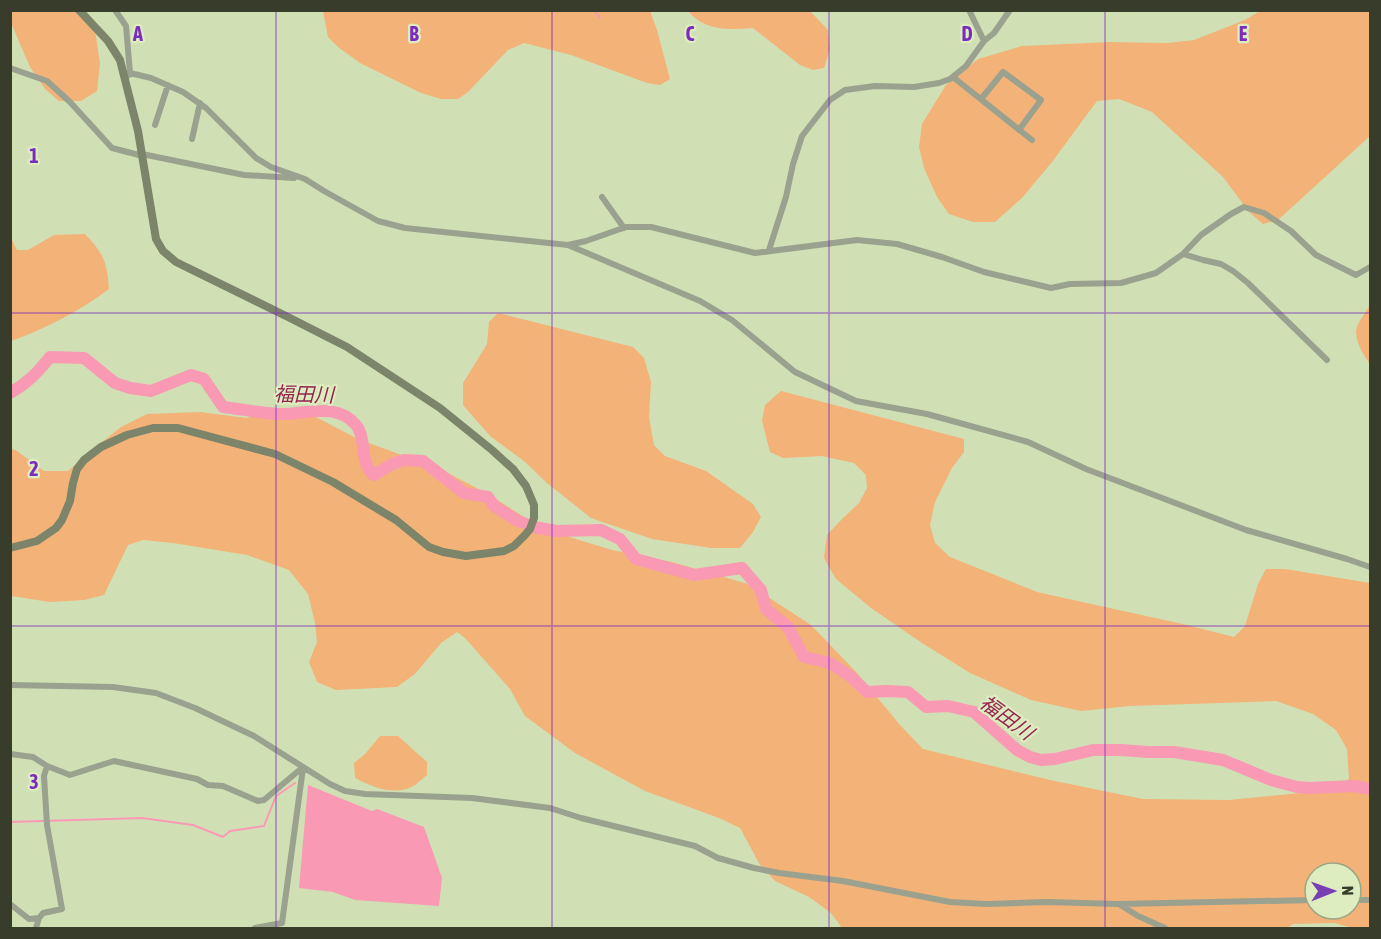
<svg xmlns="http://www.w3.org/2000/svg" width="1381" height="939" font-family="'Asap Condensed','Noto Sans JP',sans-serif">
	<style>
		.green { fill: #f2b278; fill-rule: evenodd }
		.water { fill: #f999b3 }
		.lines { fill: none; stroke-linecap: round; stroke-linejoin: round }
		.stream { stroke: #f999b3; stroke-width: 2 }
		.river { stroke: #f999b3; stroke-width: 12 }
		.street { stroke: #9aa18e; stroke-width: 6 }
		.secondary { stroke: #7c856a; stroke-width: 8 }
		.grid { fill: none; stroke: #7b2cbf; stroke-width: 1.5; stroke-opacity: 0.55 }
		.labels { text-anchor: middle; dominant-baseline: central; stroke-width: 4.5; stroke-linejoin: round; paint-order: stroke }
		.water-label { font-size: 20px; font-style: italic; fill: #94254f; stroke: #deedc0 }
		.grid-label { font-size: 20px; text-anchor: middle; font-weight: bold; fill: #7b2cbf; stroke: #deedc0; stroke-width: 4.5; stroke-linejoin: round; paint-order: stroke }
	</style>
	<rect width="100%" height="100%" fill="#d1e0b4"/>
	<path class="green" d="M10 11H87L96 36 100 64 97 91 81 101H59L45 89 30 67 11 23Z
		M323 11H650L657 30 670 79 660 85 647 83 571 55 524 43 508 50 468 92 458 99H441L421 93 360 63 338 47 328 37Z
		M688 11H810L828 30 830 49 824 68 813 70 800 65 753 28C728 30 705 31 688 11Z
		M1260 11H1370V136L1278 220 1263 224 1249 212 1223 177 1152 112 1119 99 1097 101 1052 162 1022 198 995 222H973L949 214 937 197 924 168 919 147 922 124 946 85 978 59 1022 46 1109 42 1168 43 1194 40 1245 20Z
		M85 234C104 254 107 262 109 289 80 311 45 329 11 341V238L17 250H28L54 235Z
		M1370 305V364C1363 355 1353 338 1357 327 1360 319 1366 312 1370 305Z
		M498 313 633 347 644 358 651 382 649 417 654 445 665 456 706 471 753 504 761 517 753 532 740 548H711L652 539 591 518 547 483 525 462 490 436 463 405V383L487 344 489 322Z
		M781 391 964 439V452L952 468 935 502 930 525 935 543 950 557 1037 592 1187 625 1234 637 1245 626 1258 584 1266 569H1285L1370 583V928H1353L1334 923 1293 924 1287 928H842L831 913 809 897 775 881 760 865 740 828 719 818 645 791 575 753 525 716 510 689 465 638 457 632 441 643 415 674 397 687 336 690 317 682 309 662 317 642 315 623 308 594 289 570 247 555 173 543 143 540 128 545 104 595 84 600 50 602 11 596 10 448 17 451 44 471H68L96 447 121 427 147 414 200 412 247 418 268 410 308 413 358 439 442 470 488 494 543 529 612 550 672 562 748 584 811 625 857 673 900 725 923 749 1050 780 1143 799 1229 800 1343 789 1349 778 1347 749 1336 730 1313 714 1276 701 1130 706 1081 711 1031 700 970 673 922 643 871 608 836 579 824 558 827 535 842 519 859 503 867 488 866 475 854 463 822 456 783 458 770 452 762 421 765 405ZM1315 873H1351V909H1315Z
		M380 736H398L427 762V775C423 778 419 782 415 785 396 797 372 787 355 778L354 763 365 754Z"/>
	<path class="water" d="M308 785 372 811 377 809 424 827 442 878 439 906 355 900 333 892 299 888Z"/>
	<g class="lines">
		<path class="stream" d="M594 10 600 18
			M10 822 142 818 193 825 223 837 230 831 264 826 276 796 295 783"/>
		<path class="river" d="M10 393C28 383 38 372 50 357L84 358 115 383 130 388 151 391 191 375 204 379 223 407C241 409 259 413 278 414 304 415 336 401 356 425 367 438 359 463 374 475L392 464 404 460 423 461 464 493 488 497 494 506 516 520 534 527 556 531 601 530 620 539 636 559 694 575 742 568 761 590 766 609 788 627 804 657 830 663 850 676 867 692 886 691 908 692 926 707 948 706 974 712 1017 750 1030 757 1041 760 1055 759 1093 750H1121L1148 752H1174L1223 760 1271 780 1297 787 1309 788 1354 786 1370 789"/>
		<path class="street" d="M115 10 126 26 130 73 129 75
			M969 10 984 41
			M10 68 47 81 70 102 112 148 139 155 142 154 244 175 294 178
			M130 73 151 78 183 92 206 108 256 158 271 167 305 179 324 191 378 221 405 228 568 245 700 301 732 320 795 372 856 401 927 414 1028 442 1086 469 1246 530 1347 559 1370 567
			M953 77 1032 140
			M981 99 1003 72 1041 100 1019 130
			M155 125 168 85
			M192 139 200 103
			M602 197 624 228
			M568 245 586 241 626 227H651L755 253 857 240 897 244 942 257 984 272 1051 288 1070 284 1121 283 1156 273 1183 254 1201 235 1231 214 1244 207 1264 213 1291 231 1316 255 1356 275 1370 267
			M769 250 786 197 793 164 802 136 830 100 845 90 875 86 914 87 939 83 950 79 966 66 984 41 994 33 1010 10
			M1183 254 1203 260 1221 264 1233 271 1248 283 1327 360
			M10 685 113 687 156 693 195 708 254 736 330 784 345 791 365 794 472 798 550 808 581 818 695 846 718 858 754 868 779 873 843 881 950 902 986 904 1047 902 1118 904 1315 900
			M10 754 33 757 47 766 70 775 114 761 197 779 208 785 223 786 258 801 264 800 303 767
			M1351 900H1370
			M10 904 29 919 39 918
			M1119 904 1138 916 1165 928
			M36 928 39 918 43 913 62 909 47 825 44 776 47 766
			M255 928 282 923 303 768"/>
		<path class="secondary" d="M10 548 37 541 56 528 62 520 70 501 73 483 77 469 84 460 101 447 127 435 153 428H178L275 454 333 482 396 520 429 547 443 552 466 556 504 551 514 546 525 535 530 529 534 518V505L526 486 513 469 492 450 440 408 347 347 288 317 176 262 163 251 156 239 138 131 120 60 108 41 79 10"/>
	</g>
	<path class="grid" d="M276 10V928M552 10V928M829 10V928M1105 10V928M10 313H1370M10 626H1370"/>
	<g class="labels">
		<g class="water-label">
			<text transform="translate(304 394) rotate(1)">福田川</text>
			<text transform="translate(1007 717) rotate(36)">福田川</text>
		</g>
	</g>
	<g class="grid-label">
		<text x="138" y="41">A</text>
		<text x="414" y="41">B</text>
		<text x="690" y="41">C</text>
		<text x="967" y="41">D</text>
		<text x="1243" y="41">E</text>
		<text x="34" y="163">1</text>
		<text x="34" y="476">2</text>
		<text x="34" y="789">3</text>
	</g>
	<rect width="1381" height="939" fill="none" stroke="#373c2b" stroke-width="24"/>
	<g transform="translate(1333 891) rotate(89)"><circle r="28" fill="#deedc0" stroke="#9ba684" stroke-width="1.5"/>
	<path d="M0-4.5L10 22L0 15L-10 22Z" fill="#783fb5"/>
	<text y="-9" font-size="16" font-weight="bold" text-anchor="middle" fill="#373c2b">N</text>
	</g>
</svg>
